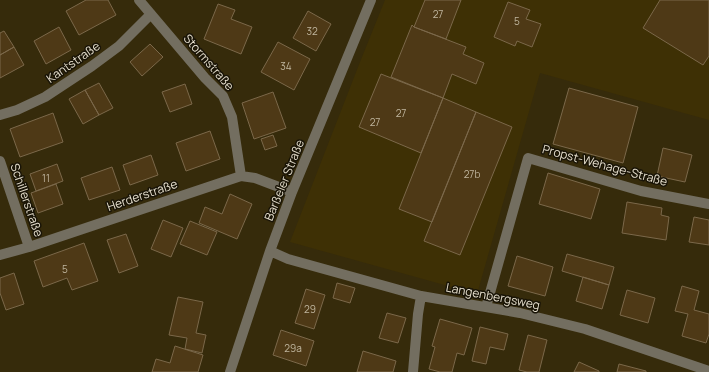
<svg xmlns="http://www.w3.org/2000/svg" width="709" height="372" font-family="Manrope,sans-serif">
	<style>
		.built { fill: #3e3005 }
		.building { fill: #4e3916; stroke: #7b684a }
		.lines { fill: none; stroke-linecap: round; stroke-linejoin: round }
		.minor { stroke: #736e60; stroke-width: 10 }
		.labels { text-anchor: middle; dominant-baseline: central; stroke-width: 3; stroke-linejoin: round; paint-order: stroke }
		.number-label { font-size: 10px; fill: #c0b69f }
		.street-label { font-size: 12px; fill: #e6dfcd; stroke: #191407 }
	</style>
	<rect width="100%" height="100%" fill="#362b0b"/>
	<path class="built" d="M385 0H709V120L540 73 477 294 290 242 360 62Z"/>
	<path class="building" d="M86 0H108L116 15 79 35 66 11Z
		M425 0H461L446 39 414 27Z
		M660 0H709V56L703 65 643 28Z
		M508 2 530 10 526 19 541 24 532 47 517 41 515 46 494 37Z
		M218 4 235 10 231 19 252 27 241 54 204 39Z
		M308 11 331 24 316 51 293 38Z
		M412 25 414 27 466 47 463 54 484 63 476 84 452 74 443 98 391 77Z
		M59 27 71 50 46 64 34 41Z
		M4 31 14 47 0 55V33Z
		M278 42 310 59 294 90 261 72Z
		M150 44 163 57 142 76 130 62Z
		M14 47 24 65 0 78V55Z
		M381 74 443 98 421 153 359 127Z
		M99 83 113 108 99 115 85 90Z
		M185 84 192 104 170 112 162 92Z
		M569 88 638 107 623 163 553 144Z
		M85 90 99 115 83 124 69 99Z
		M273 92 286 128 254 139 242 103Z
		M443 98 476 112 432 222 399 209Z
		M476 112 512 127 460 255 424 241Z
		M53 113 63 142 20 157 10 129Z
		M210 131 220 159 186 171 176 143Z
		M273 135 277 146 265 150 261 139Z
		M663 148 692 155 685 182 657 176Z
		M151 155 158 175 130 185 123 165Z
		M57 164 63 181 36 191 30 174Z
		M112 167 120 190 89 200 81 178Z
		M548 173 600 189 591 219 539 204Z
		M56 184 63 204 38 213 31 193Z
		M230 194 252 204 237 239 199 223 205 207 222 214Z
		M627 202 662 208 661 215 669 217 666 240 622 233Z
		M694 217 709 220V245L689 242Z
		M163 220 183 228 171 257 151 249Z
		M190 221 217 232 207 255 180 244Z
		M126 234 138 266 119 273 107 240Z
		M84 243 98 281 72 290 67 278 43 287 34 261Z
		M567 254 614 267 609 285 562 271Z
		M517 256 553 267 545 296 508 286Z
		M14 273 24 304 6 310 0 293V278Z
		M583 277 609 285 602 309 576 301Z
		M337 283 355 288 350 303 333 298Z
		M682 286 699 291 694 310 709 314V334L706 343 682 336 688 314 675 311Z
		M306 289 325 295 314 329 295 323Z
		M627 290 655 298 648 323 620 315Z
		M178 297 203 302 196 333 206 335 202 353 185 349 187 338 169 335Z
		M387 313 406 318 398 343 379 338Z
		M440 319 472 328 464 355 457 353 452 372H440L429 369 435 347 432 346Z
		M480 327 508 334 504 350 490 347 486 364 472 361Z
		M281 330 314 341 306 366 273 355Z
		M528 335 547 340 539 372H527L519 370Z
		M175 346 203 355 198 372H152L156 359 170 363Z
		M363 351 396 361 393 372H357Z
		M579 362 599 371V372H574Z
		M619 364 646 371V372H617Z"/>
	<g class="lines">
		<path class="minor" d="M139 0 205 78 223 96 232 117 241 176
			M0 115 17 110 45 97 92 66 119 46 151 14
			M0 161 29 247
			M270 251 288 259 421 296 520 313 585 329 709 371
			M0 255 29 247 241 176 255 178 292 192
			M486 307 528 158 641 191 709 204
			M230 372 270 251 292 192 371 0
			M413 372 418 314 421 296"/>
	</g>
	<g class="labels">
		<g class="number-label">
			<text x="438" y="14">27</text>
			<text x="517" y="21">5</text>
			<text x="312" y="31">32</text>
			<text x="286" y="66">34</text>
			<text x="401" y="113">27</text>
			<text x="375" y="122">27</text>
			<text x="472" y="174">27b</text>
			<text x="46" y="178">11</text>
			<text x="65" y="269">5</text>
			<text x="310" y="309">29</text>
			<text x="293" y="348">29a</text>
		</g>
		<g class="street-label">
			<text transform="translate(73 62) rotate(-35)">Kantstraße</text>
			<text transform="translate(209 62) rotate(49)">Stormstraße</text>
			<text transform="translate(605 165) rotate(15)">Propst-Wehage-Straße</text>
			<text transform="translate(284 180) rotate(-68)">Barßeler Straße</text>
			<text transform="translate(142 195) rotate(-19)">Herderstraße</text>
			<text transform="translate(27 200) rotate(71)">Schillerstraße</text>
			<text transform="translate(493 296) rotate(11)">Langenbergsweg</text>
		</g>
	</g>
</svg>
